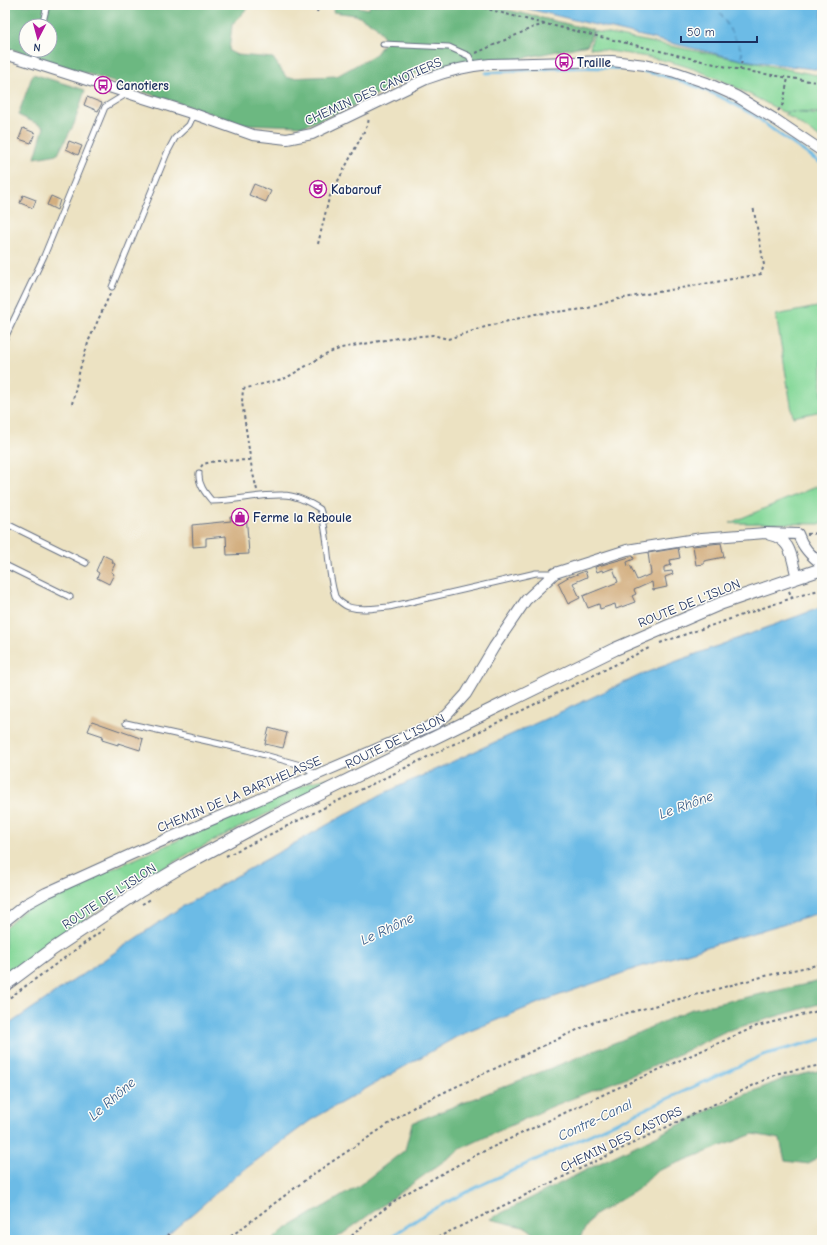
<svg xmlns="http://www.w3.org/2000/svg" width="827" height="1245" font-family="'Comic Neue',sans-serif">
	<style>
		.green { fill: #85d899; stroke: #50847c }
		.forest { fill: #6cb881; stroke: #447470; fill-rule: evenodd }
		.water { fill: #6cbbe6; stroke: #4475a2 }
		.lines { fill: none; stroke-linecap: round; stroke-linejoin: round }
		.stream { stroke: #6cbbe6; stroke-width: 3 }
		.ferry { stroke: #335987; stroke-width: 1; stroke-dasharray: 5 4; stroke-linecap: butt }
		.building { fill: #d3af80 }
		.service-casing { stroke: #646e81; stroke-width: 7 }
		.minor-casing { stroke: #646e81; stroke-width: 12 }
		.tertiary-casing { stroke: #646e81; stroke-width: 14 }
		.path { stroke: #646e81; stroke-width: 2; stroke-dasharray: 3 3; stroke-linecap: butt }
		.service { stroke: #fff; stroke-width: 5 }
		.minor { stroke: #fff; stroke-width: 10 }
		.tertiary { stroke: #fff; stroke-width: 12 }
		.labels { text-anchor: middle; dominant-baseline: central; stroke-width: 3; stroke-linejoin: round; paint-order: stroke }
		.poi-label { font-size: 13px; font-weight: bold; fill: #1b2f5e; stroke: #fdfcf7; text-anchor: start }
		.street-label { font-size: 13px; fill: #1b2f5e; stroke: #fdfcf7 }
		.water-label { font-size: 14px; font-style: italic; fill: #335987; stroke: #fdfcf7 }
	</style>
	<rect width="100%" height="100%" fill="#fdfcf7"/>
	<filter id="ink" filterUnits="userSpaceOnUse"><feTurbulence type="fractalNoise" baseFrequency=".025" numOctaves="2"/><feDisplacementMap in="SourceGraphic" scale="8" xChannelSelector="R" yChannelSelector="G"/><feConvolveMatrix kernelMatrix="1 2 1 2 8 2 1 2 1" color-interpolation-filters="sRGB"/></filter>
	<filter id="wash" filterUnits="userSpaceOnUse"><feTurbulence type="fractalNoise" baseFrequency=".012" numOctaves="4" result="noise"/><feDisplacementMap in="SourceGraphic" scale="16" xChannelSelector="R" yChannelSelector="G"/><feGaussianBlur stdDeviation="0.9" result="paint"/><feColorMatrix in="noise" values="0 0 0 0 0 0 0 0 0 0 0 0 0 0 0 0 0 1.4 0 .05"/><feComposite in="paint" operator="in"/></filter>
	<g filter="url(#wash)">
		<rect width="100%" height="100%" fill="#ece2c2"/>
		<path class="green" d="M594 31 822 76V113L791 112 822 115V139L785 114 789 112H783C745 92 705 69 662 60 639 55 614 52 590 48Z
			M822 306V411L793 417 776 315Z
			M822 484V524L730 523Z
			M329 778 316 789 193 851 131 887 5 976V927L30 905 311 782Z"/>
		<path class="forest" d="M5 5H255L249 6 232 25 229 51 237 55 273 58 287 78 337 76 376 54 386 40 376 26 356 15 333 12 334 5H349L369 9 370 5H487L593 30 588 45 508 61 456 66 418 72 363 102 304 126 243 124 5 47ZM26 26H50V50H26Z
			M33 74 85 90 74 124 58 154 35 158 44 127 18 115Z
			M821 981 822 1003 726 1031 650 1068 553 1106 462 1148 334 1240H272L284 1230 357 1187 405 1150 412 1123 624 1039 692 1009Z
			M822 1070V1153L809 1164 785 1161 780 1139 753 1134 657 1171 637 1190 593 1216 578 1240H542L527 1228 490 1219 596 1165 718 1106 783 1079Z"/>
		<path class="water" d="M512 5H822V70L742 60Z
			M822 607V912L637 968 546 1000 458 1036 311 1120 237 1175 162 1240H5V1027L180 908 380 795 645 673Z"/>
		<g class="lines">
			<path class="stream" d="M486 73C527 70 569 66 610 68 659 69 709 88 750 113 758 117 765 124 772 129 788 141 805 152 822 164
				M386 1240 430 1211 477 1187 654 1105 763 1055 822 1039"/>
			<path class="ferry" d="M716 5 742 51V60"/>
		</g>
		<g id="blocks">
			<path class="building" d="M87 97 102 103 98 111 84 105Z
				M23 128 35 133 31 143 19 139Z
				M69 141 82 146 78 155 66 149Z
				M254 184 271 191 266 202 249 195Z
				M23 195 36 200 33 208 20 203Z
				M51 196 60 200 57 210 47 205Z
				M246 513 249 554 227 555 226 536 206 538V546L193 547 192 525 231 521 230 517H235L234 514Z
				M721 543 724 557 704 561V564L696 565 693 546Z
				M678 548 680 558 670 560 671 565 664 567V572L672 571 673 574 665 577 667 587 653 590 652 582 634 590 636 594 632 596 635 602 616 609 615 604 600 609 599 604 588 608 583 596 618 582 613 568 603 572 602 570 597 572 595 567 633 556 634 559 627 562 628 566 630 565 637 580 651 574 648 553Z
				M103 555 113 560 112 562 115 564 111 572 114 574 109 584 97 578 99 573 96 571Z
				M585 571 587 577 573 583 580 598 568 604 558 583 570 576V577Z
				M92 721 143 739 140 750 118 743V745L102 740 103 736 88 731Z
				M269 728 287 733 283 748 265 744Z"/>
		</g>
	</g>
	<g filter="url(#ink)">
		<use href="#blocks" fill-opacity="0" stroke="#646e81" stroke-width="1"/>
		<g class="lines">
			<g class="service-casing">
				<path id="service" d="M42 26 47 5
					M383 44 449 47 469 56 474 66
					M33 62 36 50
					M112 287 167 153 175 138 189 125 194 114
					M5 338 44 256 105 107 128 93
					M199 473C198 484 205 493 212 501 235 501 259 494 283 495 296 495 309 502 320 509 330 537 326 568 335 596 337 600 345 606 349 607 362 611 376 608 389 607L536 573H554
					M5 523 86 563
					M5 565 70 597
					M126 723 247 750 304 766 316 775"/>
			</g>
			<g class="minor-casing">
				<path id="minor" d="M5 54 194 114 253 135 287 139 312 134 426 79C447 71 468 66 490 64L612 61 645 65 675 72 707 83 736 96 776 120 822 151
					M770 535C793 540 791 559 797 577
					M5 921 26 904 46 893 132 854 435 724 447 715 466 694 494 647 526 600 555 573 627 550 664 544 702 538 765 533 798 534C802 546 812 557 822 564"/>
			</g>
			<g class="tertiary-casing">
				<path id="tertiary" d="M5 985 53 949 140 891 186 864 273 817 615 649 722 603 822 569"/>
			</g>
			<path class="path" d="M472 5 544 24
				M317 12 319 5
				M476 53 534 27 546 24 740 70 822 83
				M740 70 742 60
				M778 111 783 104 788 78
				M318 244 329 198 368 124 369 117
				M72 404 80 369 89 340 110 294
				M201 467 203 464 216 461 250 460
				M257 490 252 470 242 402 243 389 286 378 323 356 341 348 397 338 433 335 448 339 485 327 535 314 585 309 618 299 761 274 764 265 753 206
				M807 534 822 533
				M789 591 792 598 822 589
				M660 643 792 598
				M226 856 649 648
				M142 904 151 899
				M5 1001 107 927
				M168 1234 174 1240
				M226 1240 312 1175 417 1105 594 1022 769 975 822 964
				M347 1240 368 1221 405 1194 476 1155 613 1090 757 1026 822 1010
				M432 1240 779 1073 822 1065"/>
			<use href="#service" class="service"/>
			<use href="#minor" class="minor"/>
			<use href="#tertiary" class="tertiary"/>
		</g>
	</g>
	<defs>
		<g id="bus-ring" transform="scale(0.9)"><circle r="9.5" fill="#fdfcf7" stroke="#b5179e" stroke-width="1.5"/><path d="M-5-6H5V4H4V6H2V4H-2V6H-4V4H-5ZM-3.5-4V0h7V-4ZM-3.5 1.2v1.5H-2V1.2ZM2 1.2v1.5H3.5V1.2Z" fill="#b5179e"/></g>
		<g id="theatre-ring" transform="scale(0.9)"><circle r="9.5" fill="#fdfcf7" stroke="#b5179e" stroke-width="1.5"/><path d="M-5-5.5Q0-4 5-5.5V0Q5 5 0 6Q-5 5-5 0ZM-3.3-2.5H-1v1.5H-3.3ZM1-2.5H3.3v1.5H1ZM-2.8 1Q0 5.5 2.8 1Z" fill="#b5179e"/></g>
		<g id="shop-ring" transform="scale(0.9)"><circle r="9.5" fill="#fdfcf7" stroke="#b5179e" stroke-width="1.5"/><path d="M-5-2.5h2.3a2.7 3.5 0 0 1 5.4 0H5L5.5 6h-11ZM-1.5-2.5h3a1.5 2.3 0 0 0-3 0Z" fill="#b5179e"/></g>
	</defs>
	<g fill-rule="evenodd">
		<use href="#bus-ring" x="564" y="62"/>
		<use href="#bus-ring" x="103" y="85"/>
		<use href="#theatre-ring" x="318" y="189"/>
		<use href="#shop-ring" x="240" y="517"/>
	</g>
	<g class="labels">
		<g class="poi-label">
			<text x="577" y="62">Traille</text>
			<text x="116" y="85">Canotiers</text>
			<text x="331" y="189">Kabarouf</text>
			<text x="253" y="517">Ferme la Reboule</text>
		</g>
		<g class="street-label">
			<text transform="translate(373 91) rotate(-24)">CHEMIN DES CANOTIERS</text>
			<text transform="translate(689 603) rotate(-22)">ROUTE DE L'ISLON</text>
			<text transform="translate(395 741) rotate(-26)">ROUTE DE L'ISLON</text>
			<text transform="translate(239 794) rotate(-23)">CHEMIN DE LA BARTHELASSE</text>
			<text transform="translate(109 896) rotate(-33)">ROUTE DE L'ISLON</text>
			<text transform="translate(621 1139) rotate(-26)">CHEMIN DES CASTORS</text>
		</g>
		<g class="water-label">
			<text transform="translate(686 805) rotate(-20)">Le Rhône</text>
			<text transform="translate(387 929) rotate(-25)">Le Rhône</text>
			<text transform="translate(112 1099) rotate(-41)">Le Rhône</text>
			<text transform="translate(595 1120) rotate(-25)">Contre-Canal</text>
		</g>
	</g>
	<rect width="827" height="1245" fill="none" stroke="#fdfcf7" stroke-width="20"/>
	<g transform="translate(38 38) rotate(186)"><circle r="19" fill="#fdfcf7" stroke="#a3aaba"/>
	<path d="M0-3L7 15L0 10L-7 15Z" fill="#b5179e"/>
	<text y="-6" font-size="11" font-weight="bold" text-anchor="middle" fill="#1b2f5e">N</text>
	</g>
	<path d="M681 36v6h76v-6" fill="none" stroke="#1b2f5e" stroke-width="2"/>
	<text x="687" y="36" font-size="12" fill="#1b2f5e" stroke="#fdfcf7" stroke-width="3" paint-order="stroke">50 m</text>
</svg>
